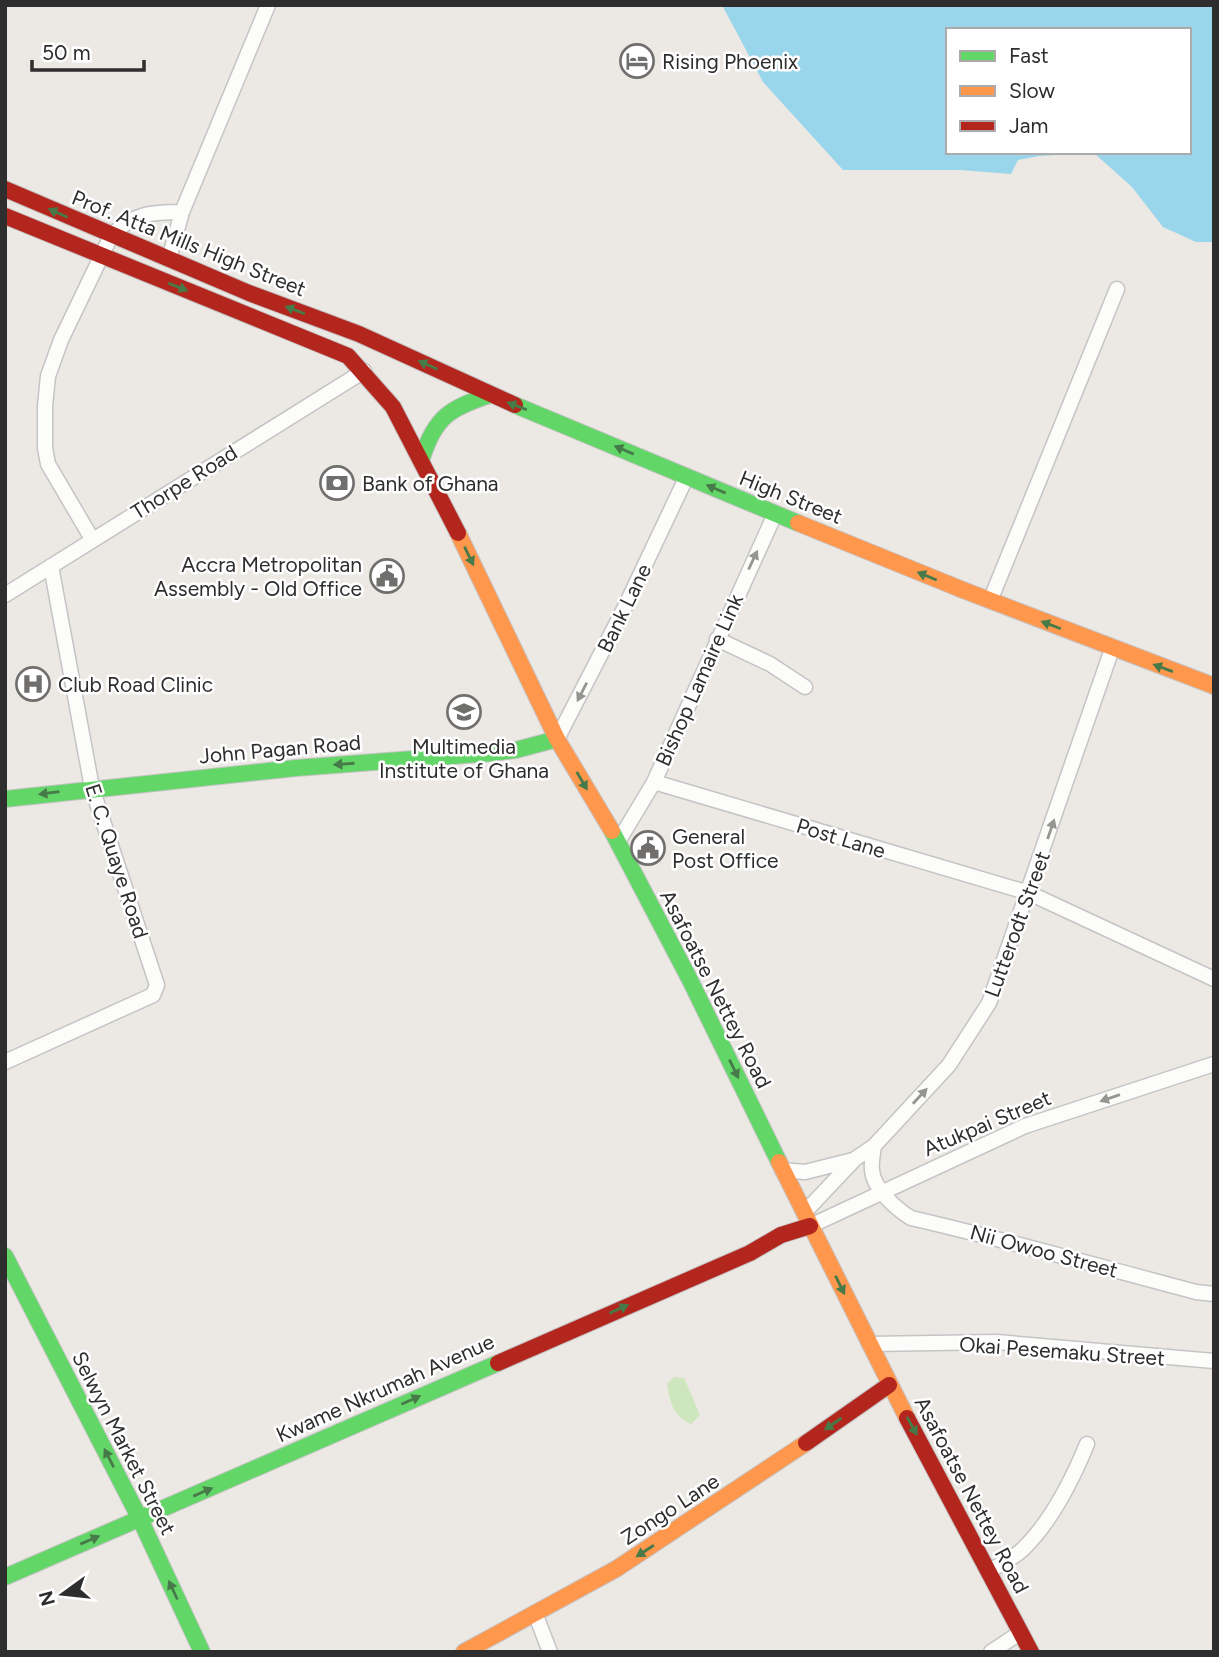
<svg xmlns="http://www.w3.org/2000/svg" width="1219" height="1657" font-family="Figtree,sans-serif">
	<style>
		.green { fill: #cee6be }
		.water { fill: #99d6ec; fill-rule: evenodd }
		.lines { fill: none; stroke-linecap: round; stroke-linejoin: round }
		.street-casing { stroke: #c5c4c5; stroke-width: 17 }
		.fast-casing { stroke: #c5c4c5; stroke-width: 18 }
		.slow-casing { stroke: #c5c4c5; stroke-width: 18 }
		.jam-casing { stroke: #c5c4c5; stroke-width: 18 }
		.street { stroke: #fcfcfb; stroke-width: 14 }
		.fast { stroke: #63d668; stroke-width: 16 }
		.slow { stroke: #ff974d; stroke-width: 16 }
		.jam { stroke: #b3261e; stroke-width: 16 }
		.oneway { fill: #467a48 }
		.oneway2 { fill: #959594 }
		.labels { text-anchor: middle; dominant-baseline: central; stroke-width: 5; stroke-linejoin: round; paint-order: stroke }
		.poi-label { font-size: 21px; fill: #2e2e2e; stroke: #fff; text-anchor: start }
		.street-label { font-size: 21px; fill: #2e2e2e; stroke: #fff }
	</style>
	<rect width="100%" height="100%" fill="#ece8e4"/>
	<path class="green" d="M674 1377 684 1378 700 1415 691 1424C673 1415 670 1403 667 1384Z"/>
	<path class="water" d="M722 5H1214V242H1196L1163 227 1132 187 1094 153 1039 156 1018 160 1011 174 960 170H843L763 82ZM948 30H1189V152H948Z"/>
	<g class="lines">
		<g class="street-casing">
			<path id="street" d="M169 259 182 212 268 5
				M92 539 48 464 45 448V406L48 376 61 340 111 236C133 213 152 212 182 212
				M5 595 364 371
				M990 601 1117 289
				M717 639 770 664 805 687
				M557 739 624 609 687 476
				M654 782 1029 893 1214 979
				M618 842 654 782 775 514
				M5 1062 153 995 157 985 92 788 51 566
				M874 1146C873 1154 871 1162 872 1170 873 1188 896 1209 911 1218 1007 1240 1101 1267 1196 1292L1214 1294
				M782 1170 805 1172 853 1160
				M804 1213 855 1159 874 1146 949 1065 989 1003 1112 649
				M810 1226 1025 1126 1214 1064
				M869 1344 997 1342 1214 1361
				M989 1571C1001 1564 1016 1557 1025 1547 1051 1521 1073 1478 1087 1444
				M535 1613 550 1652
				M991 1652 1021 1632"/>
		</g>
		<g class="fast-casing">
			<path id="fast" d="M515 405 798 523
				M422 458C435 417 450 408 490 395
				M5 799 296 768 492 753 516 750 557 739
				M612 831 690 980 779 1162
				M5 1256 140 1519 202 1652
				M5 1577 498 1363"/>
		</g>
		<g class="slow-casing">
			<path id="slow" d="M798 523 963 590 1214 686
				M458 533 557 739 612 831
				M779 1162 907 1418
				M464 1652 616 1569 806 1443"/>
		</g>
		<g class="jam-casing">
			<path id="jam" d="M5 189 249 293 359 334 515 405
				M5 216 348 356 393 407 458 533
				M498 1363 750 1253 781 1235 810 1226
				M907 1418 1031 1652
				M806 1443 889 1385"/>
		</g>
		<use href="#street" class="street"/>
		<use href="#fast" class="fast"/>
		<use href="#slow" class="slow"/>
		<use href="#jam" class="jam"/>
	</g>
	<defs><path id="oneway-solid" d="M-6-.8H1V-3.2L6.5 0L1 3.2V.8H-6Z" transform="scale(1.75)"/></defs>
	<g class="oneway">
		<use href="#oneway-solid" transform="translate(58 213) rotate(-156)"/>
		<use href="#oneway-solid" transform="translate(178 287) rotate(22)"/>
		<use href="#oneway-solid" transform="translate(295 310) rotate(-159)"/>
		<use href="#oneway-solid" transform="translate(428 365) rotate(-156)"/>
		<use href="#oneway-solid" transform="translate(517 406) rotate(-159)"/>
		<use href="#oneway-solid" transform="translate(624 450) rotate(-157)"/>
		<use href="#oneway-solid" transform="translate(716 489) rotate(-157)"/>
		<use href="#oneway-solid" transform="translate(469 556) rotate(64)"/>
		<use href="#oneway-solid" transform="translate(927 576) rotate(-158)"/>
		<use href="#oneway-solid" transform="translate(1051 625) rotate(-159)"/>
		<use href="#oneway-solid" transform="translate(1163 668) rotate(-160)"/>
		<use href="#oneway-solid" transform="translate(344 764) rotate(176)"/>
		<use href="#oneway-solid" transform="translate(582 781) rotate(60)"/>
		<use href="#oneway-solid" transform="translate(49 793) rotate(173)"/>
		<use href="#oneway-solid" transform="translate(734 1069) rotate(64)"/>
		<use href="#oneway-solid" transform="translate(840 1285) rotate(64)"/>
		<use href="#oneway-solid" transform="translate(619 1309) rotate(-24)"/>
		<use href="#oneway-solid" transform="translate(411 1400) rotate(-24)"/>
		<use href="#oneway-solid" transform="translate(833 1424) rotate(145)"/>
		<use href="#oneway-solid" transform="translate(912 1426) rotate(61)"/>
		<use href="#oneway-solid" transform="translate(109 1458) rotate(-117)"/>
		<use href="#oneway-solid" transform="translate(203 1492) rotate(-23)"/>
		<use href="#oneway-solid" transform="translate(90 1540) rotate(-23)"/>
		<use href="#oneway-solid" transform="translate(645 1551) rotate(147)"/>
		<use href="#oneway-solid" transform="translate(173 1590) rotate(-115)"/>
	</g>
	<g class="oneway2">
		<use href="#oneway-solid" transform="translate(753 560) rotate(-65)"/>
		<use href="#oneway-solid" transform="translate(582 692) rotate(117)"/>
		<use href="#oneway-solid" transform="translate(1051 829) rotate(-71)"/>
		<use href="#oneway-solid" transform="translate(920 1096) rotate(-47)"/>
		<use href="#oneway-solid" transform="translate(1110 1098) rotate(161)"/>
	</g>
	<defs>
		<g id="hotel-ring" transform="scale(1.75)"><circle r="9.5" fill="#fff" stroke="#706f6e" stroke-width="1.5"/><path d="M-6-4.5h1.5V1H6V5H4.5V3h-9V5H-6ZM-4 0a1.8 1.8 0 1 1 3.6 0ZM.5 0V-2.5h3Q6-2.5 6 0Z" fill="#706f6e"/></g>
		<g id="bank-ring" transform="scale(1.75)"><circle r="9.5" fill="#fff" stroke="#706f6e" stroke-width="1.5"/><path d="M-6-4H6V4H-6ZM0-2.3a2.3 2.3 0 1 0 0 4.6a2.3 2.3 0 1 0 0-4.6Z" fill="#706f6e"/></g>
		<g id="civic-ring" transform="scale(1.75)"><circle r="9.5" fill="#fff" stroke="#706f6e" stroke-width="1.5"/><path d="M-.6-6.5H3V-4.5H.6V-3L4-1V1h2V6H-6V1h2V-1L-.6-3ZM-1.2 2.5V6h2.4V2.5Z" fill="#706f6e"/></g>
		<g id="hospital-ring" transform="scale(1.75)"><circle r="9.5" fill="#fff" stroke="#706f6e" stroke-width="1.5"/><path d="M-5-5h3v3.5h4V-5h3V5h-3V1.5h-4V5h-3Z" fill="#706f6e"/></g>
		<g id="school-ring" transform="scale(1.75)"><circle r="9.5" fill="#fff" stroke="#706f6e" stroke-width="1.5"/><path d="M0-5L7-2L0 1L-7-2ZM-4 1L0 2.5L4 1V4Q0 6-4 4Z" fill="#706f6e"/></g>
	</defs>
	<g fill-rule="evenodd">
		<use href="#hotel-ring" x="637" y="61"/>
		<use href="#bank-ring" x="337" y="483"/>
		<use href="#civic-ring" x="387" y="576"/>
		<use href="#hospital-ring" x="33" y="684"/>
		<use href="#school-ring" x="464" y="712"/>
		<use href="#civic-ring" x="648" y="848"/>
	</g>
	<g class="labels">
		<g class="poi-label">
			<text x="662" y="61">Rising Phoenix</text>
			<text x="362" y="483">Bank of Ghana</text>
			<text x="362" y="564" text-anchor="end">Accra Metropolitan<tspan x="362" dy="24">Assembly - Old Office</tspan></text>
			<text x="58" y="684">Club Road Clinic</text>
			<text x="464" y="746" text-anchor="middle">Multimedia<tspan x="464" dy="24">Institute of Ghana</tspan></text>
			<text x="672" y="836">General<tspan x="672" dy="24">Post Office</tspan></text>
		</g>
		<g class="street-label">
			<text transform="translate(189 243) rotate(22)">Prof. Atta Mills High Street</text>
			<text transform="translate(184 482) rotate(-32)">Thorpe Road</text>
			<text transform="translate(791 497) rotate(22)">High Street</text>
			<text transform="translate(624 608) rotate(-64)">Bank Lane</text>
			<text transform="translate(699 680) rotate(-66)">Bishop Lamaire Link</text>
			<text transform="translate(280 749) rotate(-5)">John Pagan Road</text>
			<text transform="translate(841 838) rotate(17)">Post Lane</text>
			<text transform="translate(117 861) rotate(72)">E. C. Quaye Road</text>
			<text transform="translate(1017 924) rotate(-70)">Lutterodt Street</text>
			<text transform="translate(716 989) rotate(63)">Asafoatse Nettey Road</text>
			<text transform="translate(987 1123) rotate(-23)">Atukpai Street</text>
			<text transform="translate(1044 1251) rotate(15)">Nii Owoo Street</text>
			<text transform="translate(1062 1351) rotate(4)">Okai Pesemaku Street</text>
			<text transform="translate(385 1388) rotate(-24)">Kwame Nkrumah Avenue</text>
			<text transform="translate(124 1443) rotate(63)">Selwyn Market Street</text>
			<text transform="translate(972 1495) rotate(62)">Asafoatse Nettey Road</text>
			<text transform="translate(670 1509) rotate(-33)">Zongo Lane</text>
		</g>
	</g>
	<rect width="1219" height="1657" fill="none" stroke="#2e2e2e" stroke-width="14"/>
	<rect x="946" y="28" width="245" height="126" fill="#ffffff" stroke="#ababab" stroke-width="2"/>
	<rect x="960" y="51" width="35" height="10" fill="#63d668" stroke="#ababab" stroke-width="2"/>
	<text x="1009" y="63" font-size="21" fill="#2e2e2e">Fast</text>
	<rect x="960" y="86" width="35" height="10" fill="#ff974d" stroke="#ababab" stroke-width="2"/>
	<text x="1009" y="98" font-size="21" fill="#2e2e2e">Slow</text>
	<rect x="960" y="121" width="35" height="10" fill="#b3261e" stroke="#ababab" stroke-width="2"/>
	<text x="1009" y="133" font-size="21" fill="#2e2e2e">Jam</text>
	<g transform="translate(63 1594) rotate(255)" stroke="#ffffff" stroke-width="5" paint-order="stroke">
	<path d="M0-5L12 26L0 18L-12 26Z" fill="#2e2e2e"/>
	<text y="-10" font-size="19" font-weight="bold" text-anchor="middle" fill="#2e2e2e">N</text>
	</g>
	<path d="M32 60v10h112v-10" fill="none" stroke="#2e2e2e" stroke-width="3.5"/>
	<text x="42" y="60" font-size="21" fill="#2e2e2e" stroke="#ffffff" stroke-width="5" paint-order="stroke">50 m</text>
</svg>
